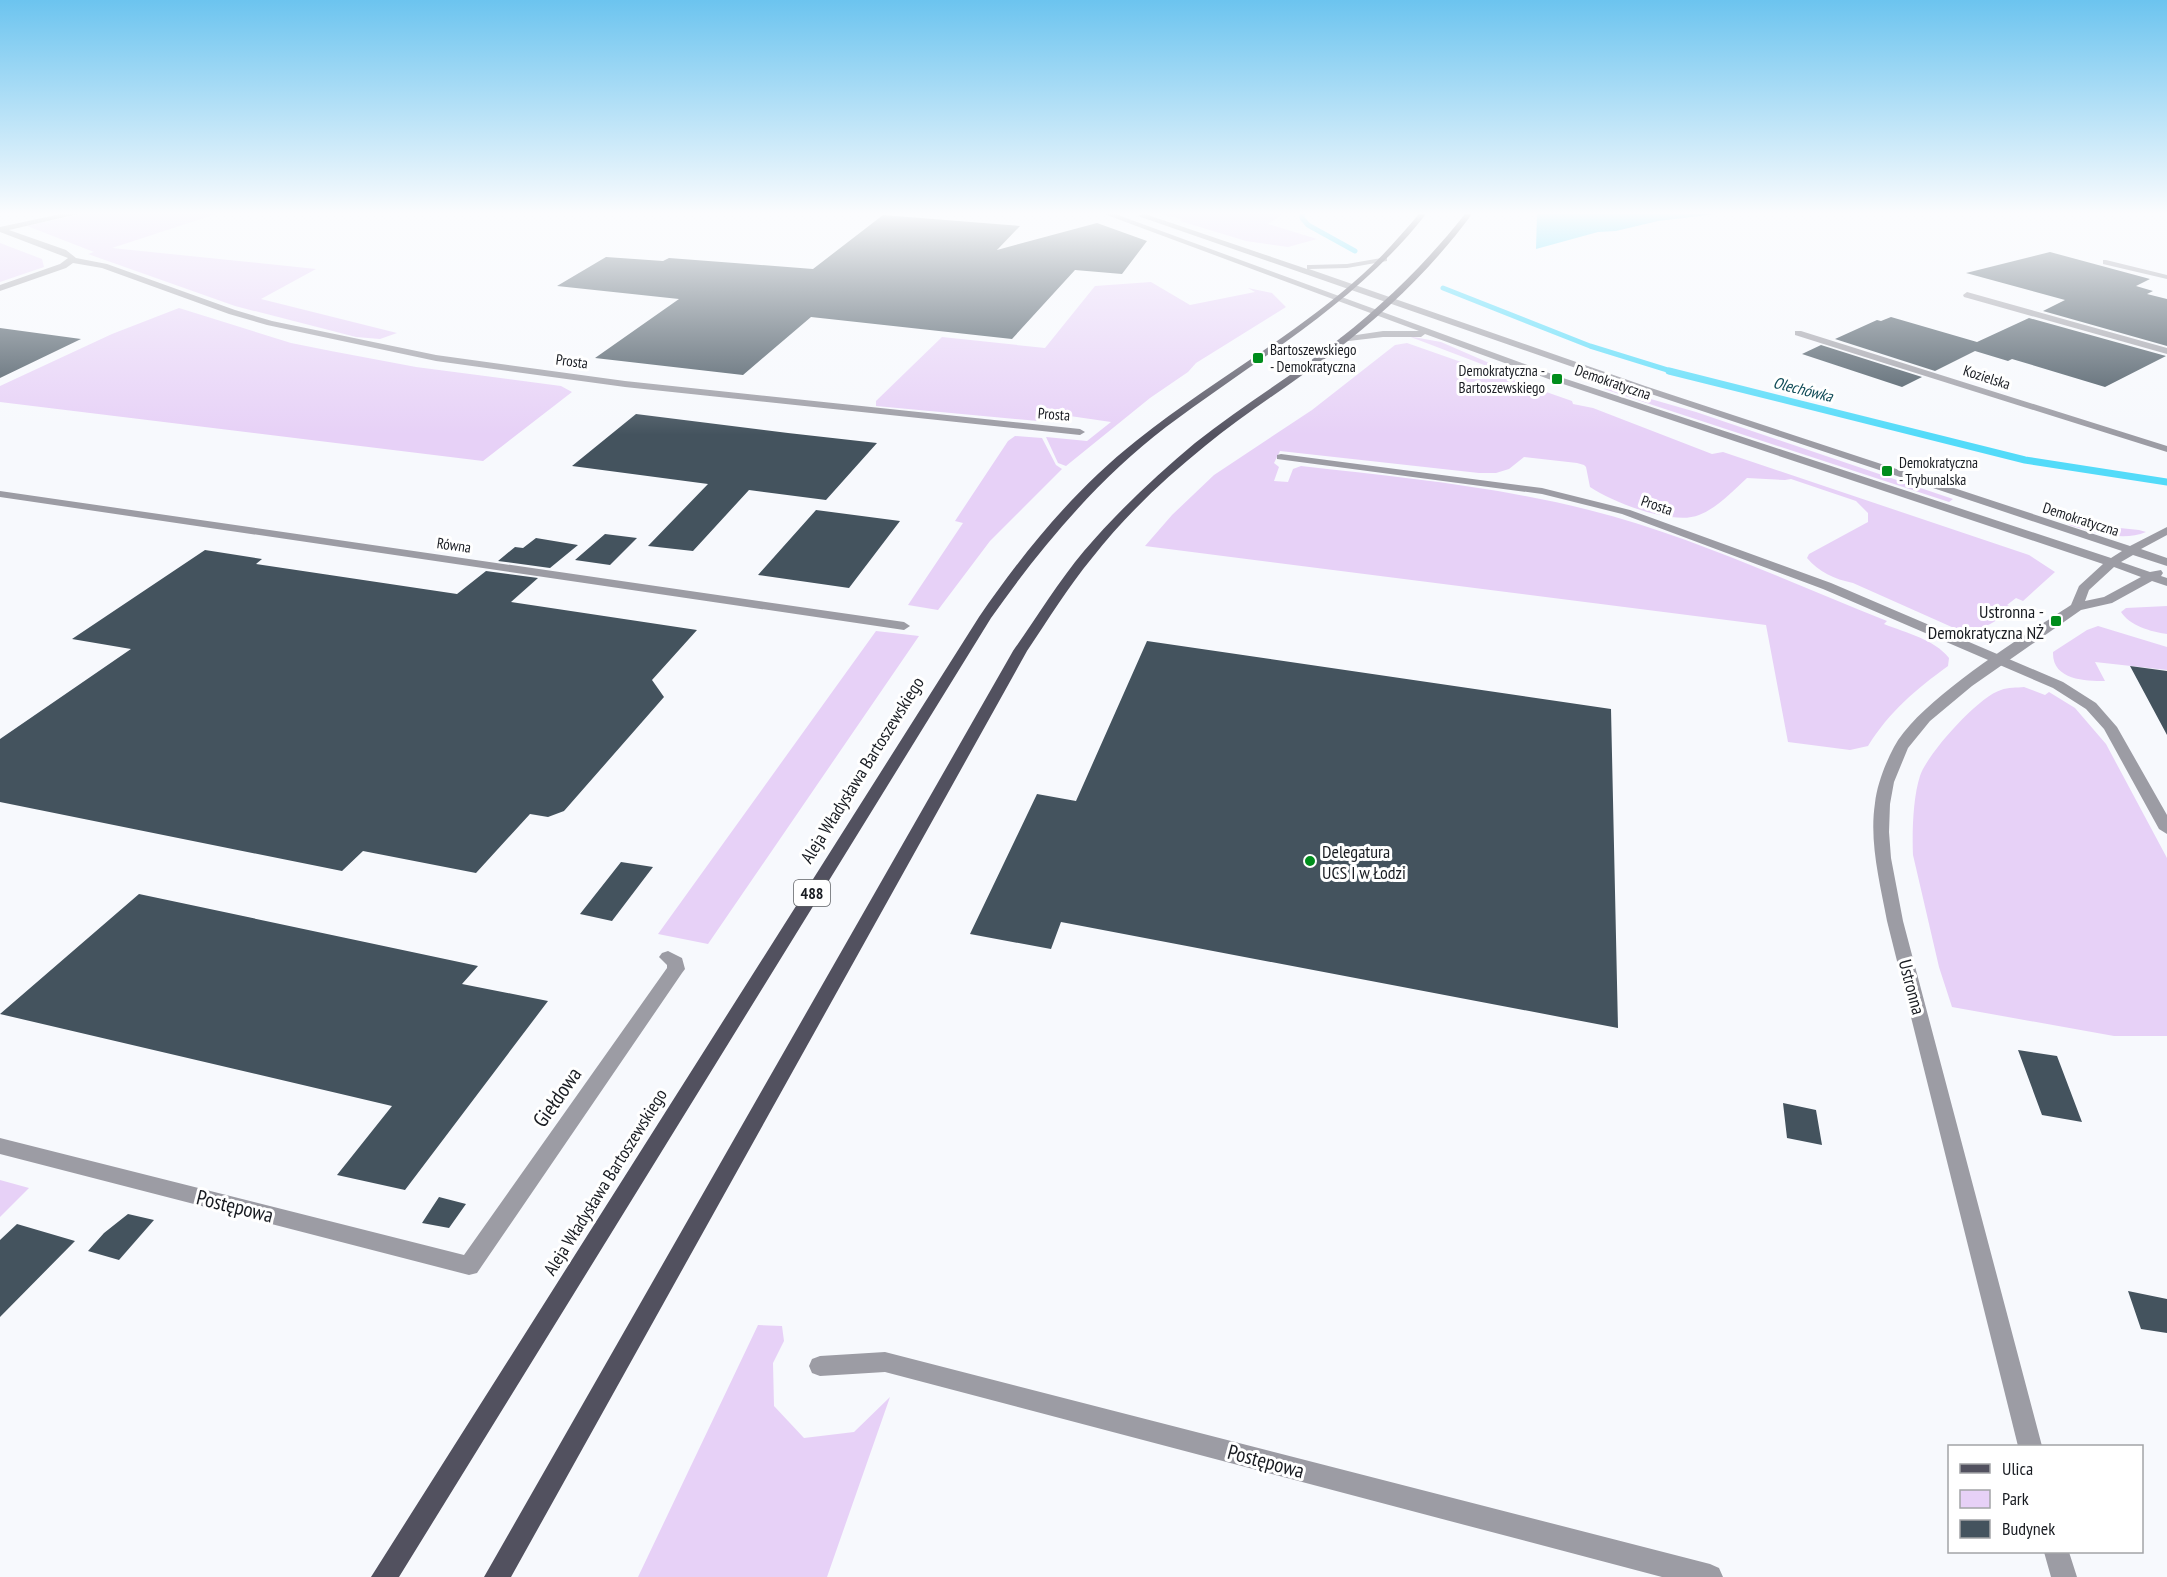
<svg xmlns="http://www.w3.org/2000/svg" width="2167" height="1577" font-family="'PT Sans Narrow',sans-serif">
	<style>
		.green { fill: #e7d1f7 }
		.water { fill: #53dbf9 }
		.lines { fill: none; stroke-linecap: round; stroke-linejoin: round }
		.stream-far1 { stroke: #53dbf9; stroke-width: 5 }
		.stream { stroke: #53dbf9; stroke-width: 7 }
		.building { fill: #44535e }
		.minor { fill: #9c9ca4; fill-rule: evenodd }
		.tertiary { fill: #9c9ca4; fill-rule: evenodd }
		.primary { fill: #52515f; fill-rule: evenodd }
		.poi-dot { fill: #008d1c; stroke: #fff; stroke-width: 2 }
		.labels { text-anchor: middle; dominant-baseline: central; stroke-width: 6; stroke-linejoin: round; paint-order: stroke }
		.far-poi-label { font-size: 15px; fill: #191c22; stroke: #fff; text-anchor: start }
		.far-street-label { font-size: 15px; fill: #191c22; stroke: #fff }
		.far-water-label { font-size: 16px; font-style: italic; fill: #0f4b57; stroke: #fff }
		.shield { fill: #fff; stroke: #5e6064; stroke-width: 1.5 }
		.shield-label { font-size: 16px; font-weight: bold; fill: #191c22 }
		.poi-label { font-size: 18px; fill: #191c22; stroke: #fff; text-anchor: end }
		.street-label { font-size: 18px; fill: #191c22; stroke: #fff }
		.near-street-label { font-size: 21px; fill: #191c22; stroke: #fff }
	</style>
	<rect width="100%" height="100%" fill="#f7f9fd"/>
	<path class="green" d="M82 214H216L112 248 316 269 261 299 397 333 380 339 356 337 235 306 88 254 94 252 27 226Z
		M1160 214H1283L1268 224 1317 239 1288 247 1246 241 1180 221 1182 219Z
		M0 243 42 259 44 267 0 282Z
		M1151 282 1190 305 1255 292 1248 288 1272 293 1286 307 1196 363 1188 372 1150 398 1066 466 1058 463 1046 437 1087 441 1111 422 1070 416 1062 411 1038 421 876 406V401L942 337 1045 348 1095 286Z
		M179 308 291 343 331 351 416 367 561 386 572 392 483 461 0 402V386L112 334Z
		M1408 336 1441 342 1510 372 1492 368Z
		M1407 343 1572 401 1573 404 1593 408 1712 454 1723 452 2029 555 2055 572 2023 601 2016 598 2007 605 2014 608C1991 625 1984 631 1954 628L1853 583C1834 579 1819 572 1807 558L1809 554 1868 522V513L1856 501 1791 479 1785 480 1747 478C1733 491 1717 508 1699 515 1673 526 1612 502 1590 487L1586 467 1584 465 1577 463 1524 457 1509 469 1496 473H1479L1280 451 1274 463 1279 467 1274 481 1288 482 1293 469 1301 466C1398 477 1494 486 1589 510 1692 536 1788 582 1887 621L1884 624C1906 633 1934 639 1949 658L1948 666C1915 690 1890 711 1868 746L1850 750 1788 742 1766 625 1145 546 1172 515 1214 475 1312 410 1395 345Z
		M1609 387 1696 412 1953 499 1949 502 1604 389Z
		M1015 436 1042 438 1056 465 1062 469 990 541 938 610 908 605 963 523 955 521 1008 441Z
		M2071 523 2139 530 2146 532C2122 542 2093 532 2069 525Z
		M2167 606V634C2151 632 2129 625 2121 612L2126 608Z
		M2098 626 2167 647V670L2095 662 2105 681C2085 681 2052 680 2053 652L2087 630Z
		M876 631 919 636 708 944 658 934Z
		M2024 687 2045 695 2049 692 2075 708 2106 744 2167 858V1036H2114L1952 1007 1939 967 1913 855C1912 833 1913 797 1920 776 1927 754 1979 696 2001 690 2008 687 2017 688 2024 687Z
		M0 1180 29 1188 0 1217Z
		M758 1325 782 1326 784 1341 773 1363 774 1406 804 1438 854 1432 890 1397 827 1577H638Z"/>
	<path class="water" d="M1537 214H1717L1658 221 1616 231 1598 232 1536 249Z"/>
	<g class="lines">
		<path class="stream-far1" d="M1302 214V218L1308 225 1355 251
			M1443 288 1590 346 1674 372"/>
		<path class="stream" d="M1669 371 2025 460 2167 482"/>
	</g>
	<path class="building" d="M883 215 1020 226 997 250 1097 223 1147 241 1122 274 1075 270 1012 339 811 317 743 375 595 358 679 299 557 286 606 257 663 261 669 258 813 269Z
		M2050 252 2150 279 2136 286 2153 291 2147 294 2167 299V346L2043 311 2065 300 1966 273Z
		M1891 317 1977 342 2029 318 2166 356 2105 387 2012 359 2008 361 1975 351 1935 371 1835 339 1877 320 1881 321Z
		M0 328 81 339 0 378Z
		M1821 345 1922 377 1902 387 1802 354Z
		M636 414 788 433 877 443 826 500 749 490 693 551 648 546 708 484 572 466Z
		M816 510 900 521 849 588 758 575Z
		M605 534 637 538 610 565 575 560Z
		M536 538 578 545 550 568 498 561 515 547 523 548Z
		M205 550 262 559 256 564 457 594 486 571 538 578 511 602 697 630 652 680 664 697 564 811 548 817 530 814 476 873 363 851 342 871 0 802V739L131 649 72 639Z
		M1147 641 1611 709 1618 1028 1061 922 1051 949 970 934 1037 794 1076 801Z
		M2130 666 2167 671V735Z
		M621 862 653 867 612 921 580 914Z
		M139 894 478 966 462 984 548 1001 405 1190 337 1175 392 1106 0 1014Z
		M2018 1050 2057 1056 2082 1122 2042 1115Z
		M1783 1103 1816 1110 1822 1145 1787 1138Z
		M439 1197 466 1204 449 1228 422 1223Z
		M128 1214 154 1220 119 1260 88 1251 104 1233Z
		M17 1224 75 1241 0 1317V1240Z
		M2128 1291 2167 1299V1333L2141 1329Z"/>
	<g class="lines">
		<path class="minor" d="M61 214H78L9 230 66 250 76 258 107 264 235 310 272 321 436 355 625 381 1080 429 1085 432 1080 435 625 387 436 361 267 325 229 314 102 268 73 263 66 268 0 291V285L60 264 68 258 0 232V227Z
			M2106 260 2167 275V279L2103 264V260Z
			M1967 292 2167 348V354L1964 297 1963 295Z
			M1795 331H1801L2167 446V452L1795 335Z
			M1281 454 1542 488 1630 510 1831 583 2063 682 2096 703 2117 727 2167 815V834L2159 829 2104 729 2086 709 2053 688 1823 589 1622 514 1542 494 1277 459V455Z
			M0 491 904 622 910 626 904 630 0 497Z
			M668 951 682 958 685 969 682 973 477 1273 469 1275 0 1154V1138L464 1255 667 968V965L659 957 662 953Z
			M885 1352 1710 1564 1719 1568 1723 1577H1662L885 1372 820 1376 812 1373 809 1366 812 1359 820 1356Z"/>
		<path class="tertiary" d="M1104 214H1115L1560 377 2111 558 2122 551 1639 390 1138 216 1145 214 1307 269V265H1310L1347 264 1387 257V261L1347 268 1309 269 1645 386 2130 546 2167 527V535L2141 549 2167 558V566L2133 555 2121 562 2150 572 2161 570 2163 573 2161 576 2167 578V586L2152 581 2112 603 2081 610 2061 624 1972 686 1930 721 1908 748 1894 782 1890 804 1889 832 1891 858 1903 921 2042 1446H2018L1887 921C1880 883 1869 842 1875 803 1877 785 1885 764 1894 747 1920 699 2024 636 2071 605L2079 586 2103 564 1554 381 1425 334 1421 337H1383L1340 342V338L1343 337 1383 331H1419ZM2114 567 2141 577 2104 597 2085 601 2089 590Z
			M2044 1552H2069L2077 1577H2051Z"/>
		<path class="primary" d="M1419 214H1426C1355 305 1256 359 1166 427 1097 480 1041 547 991 618L399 1577H371L979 617C1023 553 1074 490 1136 441 1209 383 1293 337 1363 274 1383 256 1401 235 1419 214Z
			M1465 214H1472C1433 267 1386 312 1334 352 1292 384 1246 412 1205 446 1164 479 1125 516 1092 558 1068 587 1048 620 1027 651L511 1577H484L1013 651C1037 617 1058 582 1084 551 1118 511 1156 476 1195 443 1236 410 1282 382 1325 350 1377 311 1424 266 1465 214Z"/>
	</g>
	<linearGradient id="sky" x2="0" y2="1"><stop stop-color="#6cc4ef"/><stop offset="0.49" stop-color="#fbfcfe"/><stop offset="1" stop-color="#fbfcfe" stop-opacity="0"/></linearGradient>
	<rect width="2167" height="435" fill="url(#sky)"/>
	<g class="poi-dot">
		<rect x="1252" y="352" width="12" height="12" rx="3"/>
		<rect x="1551" y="373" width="12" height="12" rx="3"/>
		<rect x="1881" y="465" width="12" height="12" rx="3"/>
		<rect x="2050" y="615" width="12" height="12" rx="3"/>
		<circle cx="1310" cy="861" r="6"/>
	</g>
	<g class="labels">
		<g class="far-poi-label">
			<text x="1270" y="349">Bartoszewskiego<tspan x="1270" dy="17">- Demokratyczna</tspan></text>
			<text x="1545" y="370" text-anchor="end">Demokratyczna -<tspan x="1545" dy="17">Bartoszewskiego</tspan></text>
			<text x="1899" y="462">Demokratyczna<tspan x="1899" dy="17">- Trybunalska</tspan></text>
		</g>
		<g class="far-street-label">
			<text transform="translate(572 361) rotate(7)">Prosta</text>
			<text transform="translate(1987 377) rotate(18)">Kozielska</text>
			<text transform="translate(1613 382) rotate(19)">Demokratyczna</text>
			<text transform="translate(1054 414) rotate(4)">Prosta</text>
			<text transform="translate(1657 505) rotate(19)">Prosta</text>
			<text transform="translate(2081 519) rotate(18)">Demokratyczna</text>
			<text transform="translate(454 545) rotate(8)">Równa</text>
		</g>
		<g class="far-water-label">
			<text transform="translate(1803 389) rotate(14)">Olechówka</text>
		</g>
		<rect class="shield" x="794" y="880" width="36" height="26" rx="4.5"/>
		<g class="shield-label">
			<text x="812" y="893">488</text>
		</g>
		<g class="poi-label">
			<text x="2044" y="611">Ustronna -<tspan x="2044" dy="21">Demokratyczna NŻ</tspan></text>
			<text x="1322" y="851" text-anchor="start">Delegatura<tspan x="1322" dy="21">UCS I w Łodzi</tspan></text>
		</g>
		<g class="street-label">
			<text transform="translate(862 770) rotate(-58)">Aleja Władysława Bartoszewskiego</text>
			<text transform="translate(1912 987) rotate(75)">Ustronna</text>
			<text transform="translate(605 1182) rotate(-58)">Aleja Władysława Bartoszewskiego</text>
		</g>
		<g class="near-street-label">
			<text transform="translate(557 1097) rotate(-55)">Giełdowa</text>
			<text transform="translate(235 1206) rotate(14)">Postępowa</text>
			<text transform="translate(1266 1461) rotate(15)">Postępowa</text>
		</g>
	</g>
	<rect x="1948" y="1445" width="195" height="108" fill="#ffffff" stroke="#a3a4a7" stroke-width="1.5"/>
	<rect x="1960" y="1464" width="30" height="9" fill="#52515f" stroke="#a3a4a7" stroke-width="1.5"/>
	<text x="2002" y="1475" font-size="18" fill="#191c22">Ulica</text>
	<rect x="1960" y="1490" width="30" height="18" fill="#e7d1f7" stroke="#a3a4a7" stroke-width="1.5"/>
	<text x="2002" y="1505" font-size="18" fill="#191c22">Park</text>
	<rect x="1960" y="1520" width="30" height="18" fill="#44535e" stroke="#a3a4a7" stroke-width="1.5"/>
	<text x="2002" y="1535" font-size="18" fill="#191c22">Budynek</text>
</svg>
